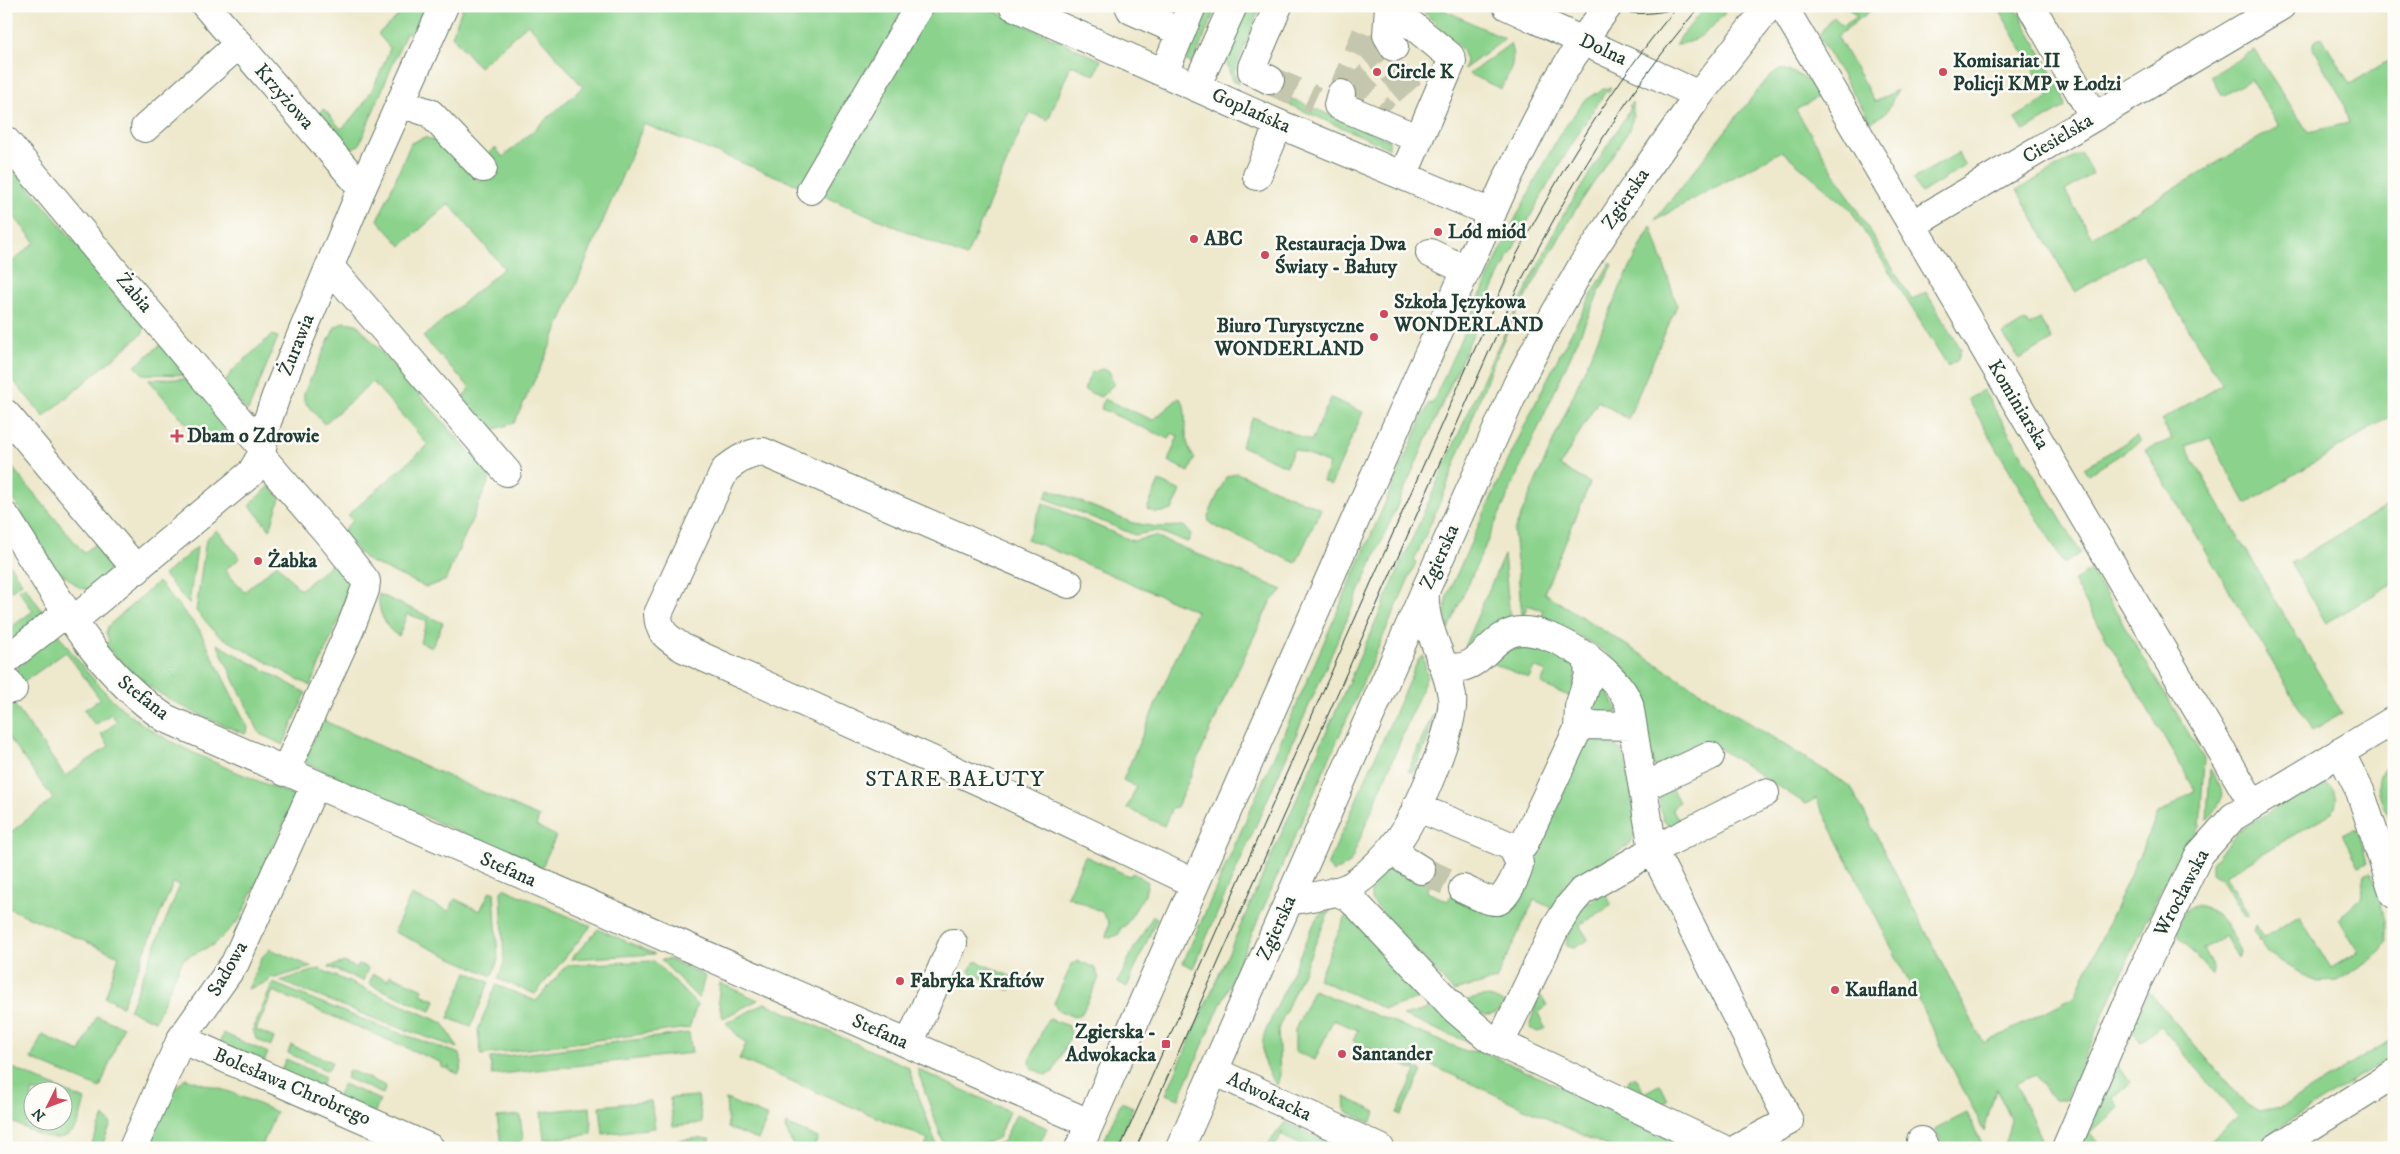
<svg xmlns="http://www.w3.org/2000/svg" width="2400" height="1154" font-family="'IM FELL DW Pica',serif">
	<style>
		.green { fill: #8bd38d; stroke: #558860; fill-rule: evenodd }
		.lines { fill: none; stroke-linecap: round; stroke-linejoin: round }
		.minor-tunnel { stroke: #c5c6ae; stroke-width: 28; stroke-dasharray: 28 14; stroke-linecap: butt }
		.minor-casing { stroke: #677969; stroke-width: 30 }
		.major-casing { stroke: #677969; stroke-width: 30 }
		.minor { stroke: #fff; stroke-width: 28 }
		.major { stroke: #fff; stroke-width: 28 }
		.tram { stroke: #1f3d34; stroke-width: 1 }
		.poi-dot { fill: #d1495b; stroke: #fdfcf7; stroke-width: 2 }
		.labels { text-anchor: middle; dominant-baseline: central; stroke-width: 5; stroke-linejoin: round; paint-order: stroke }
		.street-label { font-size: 20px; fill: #1f3d34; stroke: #fdfcf7 }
		.poi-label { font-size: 20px; font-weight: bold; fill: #1f3d34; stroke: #fdfcf7; text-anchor: start }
		.quarter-label { font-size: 22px; letter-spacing: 1px; fill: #1f3d34; stroke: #fdfcf7 }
	</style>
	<rect width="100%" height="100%" fill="#fdfcf7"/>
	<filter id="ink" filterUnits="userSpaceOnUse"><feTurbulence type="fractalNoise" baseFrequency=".02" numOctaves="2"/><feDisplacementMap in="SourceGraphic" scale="10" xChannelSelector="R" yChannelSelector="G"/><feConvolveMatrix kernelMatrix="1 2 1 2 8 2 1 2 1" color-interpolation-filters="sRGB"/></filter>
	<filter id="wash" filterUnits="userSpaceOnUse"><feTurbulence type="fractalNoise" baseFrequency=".0096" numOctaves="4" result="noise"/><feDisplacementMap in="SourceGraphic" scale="20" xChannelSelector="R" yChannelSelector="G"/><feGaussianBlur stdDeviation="1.12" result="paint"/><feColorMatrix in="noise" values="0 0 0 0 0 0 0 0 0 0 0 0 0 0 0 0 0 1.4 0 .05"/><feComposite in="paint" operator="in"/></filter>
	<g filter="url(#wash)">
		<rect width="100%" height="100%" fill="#eee8cc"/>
		<path class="green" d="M409 6H432L418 36 406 33 359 145 352 148 344 144 318 114 324 109 341 129C367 107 378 79 390 48L378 34Z
			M463 6H983L1101 60 1095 75 1071 65 1048 120 1031 113 1022 127 966 257 803 187 644 124 545 358 514 423 492 430 481 424 461 400 470 388 423 337 504 268 449 204 401 246 378 220 411 143 425 137 443 145 478 181 493 166 485 157 495 148 503 157 583 87 528 24 479 67 452 36Z
			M1209 6H1217L1193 63 1186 61Z
			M1244 6H1261L1234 72 1239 84 1232 81 1225 56Z
			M1418 6H1436L1505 39 1464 69 1466 60 1462 50Z
			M1706 6H1717L1725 13C1711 29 1697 44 1675 44Z
			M1846 6H1877L1837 36 1875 102 1897 90 1887 112 1871 122 1818 36 1833 16 1843 26 1857 17Z
			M1997 6H2015L2062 91 2065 107 2024 131 2015 118 2049 97Z
			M2322 37 2350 84 2394 57V414L2246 504 2210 438 2185 446 2342 713 2313 730 2145 450 2172 439 2161 420 2222 384 2142 253 2075 292 2017 190 2081 153 2093 174 2065 191 2092 237 2279 126 2251 79 2223 96 2210 76 2254 50 2308 132 2349 123 2342 99 2313 49 2315 41Z
			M1510 44C1517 62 1509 73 1501 89L1469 74Z
			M1780 69 1790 71 1824 88 1826 92 1796 110 1912 300 1926 292 1961 349 1958 360 1948 366 1850 209 1782 151 1655 220 1757 91 1771 75Z
			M1611 87 1608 92 1606 91C1565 152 1529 216 1496 282L1193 968 1183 963 1429 403 1432 404 1510 229 1558 137 1583 102 1601 90Z
			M1268 89 1389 140V148L1265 94Z
			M1632 102 1633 117 1628 132 1574 212 1511 323 1494 361 1444 493 1414 561 1416 562 1179 1099 1166 1094 1491 361 1561 219 1631 108 1629 106Z
			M1958 153 1965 166 1921 193 1913 179Z
			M6 159 144 326 143 333 44 417 6 372V267L35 242 6 207Z
			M1651 226 1677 305 1628 419 1598 401 1560 466 1590 483 1544 593 1851 787 1984 1044 2075 996 2158 814 2195 790 2073 581 2091 570 2204 759 2200 827 2176 858 2126 964 2066 1100H2054L2035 1075 2016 1084 2045 1148H2004L2011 1119 1996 1088 1984 1131 1816 798 1806 804 1712 744 1655 767C1647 753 1646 723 1643 707 1635 658 1580 635 1540 620L1543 610 1527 605 1524 615H1522L1514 531 1620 288Z
			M1610 263 1613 265 1601 288 1448 629 1445 613 1447 596C1498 483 1547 370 1610 263Z
			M2040 319 2052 340 2019 359 2003 334 2026 321 2029 325Z
			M344 322 357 324 491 476 445 581 426 587 366 560 343 535 345 528 353 521 348 515 428 445 373 382 324 424 304 401V393L335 327Z
			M272 335 278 337 248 411 223 386 231 372Z
			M160 345 189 375 143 374 135 366Z
			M1102 369 1109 371 1114 384 1101 397 1084 390 1091 373Z
			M148 379H193L231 425 205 446Z
			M1983 390 2081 553 2064 564 1968 399Z
			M1179 398C1191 404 1179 442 1195 458L1189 472 1168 461 1178 436 1172 433 1169 439 1101 409 1104 399 1153 420Z
			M1331 398 1363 412 1331 485 1323 481 1329 464 1294 449 1286 466 1241 446 1253 417 1311 441Z
			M2136 436 2140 442 2088 475 2084 468Z
			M6 460 84 553 98 542C108 557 116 571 99 584 93 589 88 590 80 588L54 567 6 487Z
			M1237 473 1321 509 1296 563 1214 526 1209 522 1208 516 1226 477Z
			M1159 481 1181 491 1172 510 1156 513 1147 509Z
			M270 486 280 498 270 530 251 507V503Z
			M1049 489 1133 523 1157 527 1184 526 1191 534 1188 542 1157 531 1135 535 1045 498Z
			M2394 502V583L2326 623 2291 563Z
			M1043 503 1133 541 1155 536 1283 590 1271 601 1225 697 1177 807 1172 808 1164 826 1127 808 1136 787 1123 780 1196 611 1027 539Z
			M217 530 240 558 225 570 244 592 277 564 300 590 340 557 352 579V590L310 686 218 635 196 611 206 539Z
			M197 547 189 604 164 575Z
			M1504 555 1510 619 1474 644 1464 647Z
			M6 559 22 583 7 593 6 591Z
			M158 582 199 629 248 728 245 734C190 711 143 693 105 644L109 641 106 633 108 626Z
			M25 586 48 619 6 650V631L33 611 19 590Z
			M379 594 443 623 432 647 420 642 427 621 407 614 399 636C385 630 377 609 379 594Z
			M55 630C78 661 103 695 134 718 180 752 244 774 296 797L240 919 215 944 183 959 155 1021 129 1010 180 885 173 883 122 1006 113 1002 114 1000 105 998 119 956 6 907V836L53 799 6 734V693L65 776 109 746 101 734 117 722 111 714 95 725 84 710 100 699 66 652 19 685 17 674 21 656Z
			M217 644 306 693 283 745 260 734Z
			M1521 648C1541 651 1562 654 1576 669L1573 698 1541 684 1546 672 1534 667 1529 678 1494 664 1505 651Z
			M1423 656 1427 676 1350 863 1333 872 1328 867V864L1419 658Z
			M1599 684 1609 693 1617 710 1616 713 1592 714 1589 697Z
			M1433 714 1428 739 1413 773 1408 771Z
			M322 720 539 817 536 826 556 836 541 869 304 762Z
			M1589 738H1605L1621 750 1625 759 1637 829 1630 844 1575 881 1552 908 1534 900 1496 980 1453 991 1371 900V882L1390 867 1430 884 1427 892 1448 901 1452 893 1504 916 1579 748Z
			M2394 760V776L2391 778 2394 783V829C2383 804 2365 779 2394 760Z
			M2210 769C2225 793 2227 798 2207 819Z
			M2323 783C2337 789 2340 799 2332 812L2225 876 2249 915 2244 916 2221 879 2212 873V863L2241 829 2316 784Z
			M1669 789H1672L1679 802 1672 808 1680 823 1674 828 1663 820C1660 805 1654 799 1669 789Z
			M2352 829H2357L2367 862 2359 866 2342 834Z
			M1085 856 1129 876 1133 873 1148 882 1145 894 1125 926 1121 927 1119 934 1110 938 1106 937 1109 923 1102 912 1067 896Z
			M2371 872 2386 921V942L2381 951 2372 959 2337 981 2318 982 2306 977 2268 953 2253 931 2255 925 2263 938 2299 916 2331 968 2358 952 2339 919 2361 898 2365 875Z
			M503 888 591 926 535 994 498 979 504 963 501 892Z
			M490 891 494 892 498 960 492 976 394 932 411 895 449 911 455 899 480 911Z
			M1605 893 1611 904 1609 907 1579 925 1588 939 1587 941 1574 948 1567 946C1564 935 1577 914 1584 906 1589 901 1598 897 1605 893Z
			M2195 906C2223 909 2227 928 2240 951L2238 958 2225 936 2203 949 2213 967V975L2178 936 2176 927 2185 911Z
			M1330 910 1278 1029 1280 1075 1277 1085C1264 1070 1260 1054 1264 1035L1316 919 1319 915Z
			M1347 914 1429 996 1385 1009 1318 979Z
			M1153 916 1157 918 1127 987 1118 982 1132 952Z
			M598 929 655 954 571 959Z
			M270 949 312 967 275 978 270 977 268 982 248 989 262 957Z
			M668 959 705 976 699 999 661 960Z
			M654 961 697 1005 689 1028 481 1055 478 1030 496 985 536 1001 567 965Z
			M976 961 1014 978 1016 982 1013 988 1009 990 970 973 969 970Z
			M1079 961 1095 968 1099 978 1082 1013 1074 1017 1058 1010 1054 1003 1072 964Z
			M344 962 357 968 359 964 368 968 363 981 329 967Z
			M319 969 443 1023 458 1048 380 1021 280 981Z
			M467 972 489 982 471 1027 448 1018Z
			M373 974 388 980 390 975 423 989 421 994 435 1000 431 1011 369 984Z
			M273 983 379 1026 460 1054 462 1063 459 1074 449 1070V1066L447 1069 441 1067 442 1063 273 991 256 1030 274 1038 271 1046 256 1039 253 1029Z
			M720 983 758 1000 723 1018 718 1000Z
			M1313 990 1466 1051 1484 1052 1693 1148H1611L1418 1059 1414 1067 1422 1071 1401 1115 1397 1113 1416 1071 1353 1041 1358 1030 1333 1020 1315 1060 1295 1052V1030Z
			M2149 992 2246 1104 2259 1112 2280 1108 2394 1038V1054L2247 1148H2202L2238 1116 2160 1026 2141 1042 2130 1029Z
			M1488 996 1506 1004C1489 1024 1479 1013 1462 1001Z
			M1538 996H1541L1547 1006 1538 1013 1545 1028 1538 1032 1532 1029 1530 1025Z
			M765 1003 908 1067 936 1143 934 1148H924L928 1139 739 1059 746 1044 726 1023Z
			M1439 1006 1474 1042H1468L1403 1016Z
			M97 1016 123 1027 100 1088 31 1059 42 1035 80 1052Z
			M1050 1019 1069 1026 1071 1035 1053 1072 1046 1075 1032 1069 1029 1062 1046 1022Z
			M223 1033 268 1053 262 1066 220 1043Z
			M689 1033 692 1053 492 1075 490 1058Z
			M291 1045 332 1062 328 1071 288 1053Z
			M286 1059 325 1077 318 1093 280 1073Z
			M2115 1064 2131 1082 2113 1098 2120 1107 2090 1134 2099 1144 2095 1148H2082Z
			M6 1065 85 1100C82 1108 80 1123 75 1129 57 1151 26 1127 6 1119ZM32 1092H62V1122H32Z
			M917 1069 1009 1111 998 1138 972 1148H945Z
			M349 1070 386 1086 383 1094 346 1078Z
			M1632 1077 1637 1079 1644 1093 1659 1085 1661 1086 1668 1100 1660 1105 1626 1088 1628 1080Z
			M185 1078 233 1093 276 1112 261 1148H160L148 1143 169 1095Z
			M343 1084 380 1100 373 1116 336 1100Z
			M698 1096 702 1123 673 1126 670 1098Z
			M1345 1097 1376 1112 1370 1123 1346 1111Z
			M726 1099 768 1117 758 1140 728 1128Z
			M651 1101 655 1128 603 1134 600 1106Z
			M1121 1102 1133 1107 1115 1148H1101Z
			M590 1107 592 1134 544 1140 541 1112Z
			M1967 1113 1981 1142 1980 1148H1938L1943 1145 1935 1129Z
			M1016 1114 1047 1128 1038 1148H988L1004 1141Z
			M520 1115 523 1139 519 1143 501 1145 497 1117Z
			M104 1116 111 1124 101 1148H90Z
			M1285 1122 1339 1148 1323 1142 1320 1148H1308L1282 1136V1132L1274 1148H1265Z
			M786 1124 818 1138 814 1148H794L785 1128Z
			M700 1138 710 1139 707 1146 674 1148V1141Z"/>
	</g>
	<g filter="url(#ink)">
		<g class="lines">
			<path class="minor-tunnel" d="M1365 39 1415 98
				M1350 74 1384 114
				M1270 80 1315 100
				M1341 94 1366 34
				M1421 870 1463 889"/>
			<g class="minor-casing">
				<path id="minor" d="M206 6 362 188
					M1013 6 1279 124 1492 213
					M1129 6 1131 10 1181 32
					M1389 6 1450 56 1452 61 1403 176
					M1389 6 1387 35 1394 47
					M1507 6 1699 95
					M1783 6 2253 804
					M2031 6 2094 117
					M1164 73 1192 6
					M1270 80 1252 71V67L1278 6
					M1196 87 1233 6
					M1341 94 1338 105 1419 139
					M400 103 430 113 483 168
					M145 128 239 44
					M6 141 261 446
					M1257 176 1279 124
					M811 190 919 6
					M1912 225 2281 6
					M1430 253 1466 270
					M330 267 507 472
					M6 414 137 570
					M261 456 332 538 366 581 365 590 350 629 285 772
					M6 517C53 589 93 669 165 718L1089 1123
					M1069 584 763 452C748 453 737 460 725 470L658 614C659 634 667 637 683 648L994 788 1194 883
					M73 621 251 473 261 456 265 428 276 396 362 188 444 6
					M1440 659 1449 667C1479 673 1489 638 1514 632 1549 624 1618 672 1629 704L1653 850 1789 1121 1738 1148
					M6 660 67 612
					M6 680 13 689
					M1578 729 1579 707 1589 675 1587 656
					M2340 752 2360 791 2394 894
					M1643 787 1710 756
					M1416 807 1518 849 1523 846 1578 729 1583 725 1632 726
					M1396 843 1402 858 1421 870
					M1463 889C1473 893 1487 902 1497 901 1505 900 1519 872 1519 864 1519 859 1515 854 1513 849
					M1335 891 1348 897 1358 906 1455 1009 1489 1038 1721 1148
					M1289 901C1307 897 1340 894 1354 884 1371 872 1388 854 1400 838 1417 813 1456 726 1452 697 1447 660 1422 629 1425 591
					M181 1039 430 1148
					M1500 1043 1556 927 1570 905 1581 892 1653 850 1765 793
					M909 1044 953 943
					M1214 1071 1380 1148
					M1921 1141 1925 1148
					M133 1148 181 1039 235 963 315 785
					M2066 1148 2137 982 2199 855 2233 817 2394 720
					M2276 1148 2394 1074"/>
			</g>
			<g class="major-casing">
				<path id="major" d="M1079 1148 1415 384 1508 177 1556 83 1583 40 1608 6
					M1180 1148 1425 591 1517 385 1544 333 1582 266 1643 174 1699 95 1769 6"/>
			</g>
			<use href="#minor" class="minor"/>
			<use href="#major" class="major"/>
			<path class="tram" d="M1599 6C1625 15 1651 16 1677 8
				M1120 1148 1517 254C1563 167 1614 82 1678 6
				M1136 1148 1515 293C1566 191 1626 94 1700 6"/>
		</g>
	</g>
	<g class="poi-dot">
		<circle cx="1377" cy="72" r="5"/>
		<circle cx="1943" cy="72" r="5"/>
		<circle cx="1438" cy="232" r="5"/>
		<circle cx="1194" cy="239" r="5"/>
		<circle cx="1265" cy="255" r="5"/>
		<circle cx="1384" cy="314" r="5"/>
		<circle cx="1374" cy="337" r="5"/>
		<path d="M174.5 428.5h5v5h5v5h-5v5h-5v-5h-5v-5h5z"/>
		<circle cx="258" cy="561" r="5"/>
		<circle cx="900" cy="981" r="5"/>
		<circle cx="1835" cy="990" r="5"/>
		<rect x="1161" y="1039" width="10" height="10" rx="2.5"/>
		<circle cx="1342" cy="1054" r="5"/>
	</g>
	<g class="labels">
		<g class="street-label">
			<text transform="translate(1603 50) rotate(25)">Dolna</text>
			<text transform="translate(284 97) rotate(49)">Krzyżowa</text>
			<text transform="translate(1251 111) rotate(24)">Goplańska</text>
			<text transform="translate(2058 139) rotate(-31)">Ciesielska</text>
			<text transform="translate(1626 199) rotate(-56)">Zgierska</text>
			<text transform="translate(134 293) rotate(50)">Żabia</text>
			<text transform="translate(297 345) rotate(-68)">Żurawia</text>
			<text transform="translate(2018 405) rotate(59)">Kominiarska</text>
			<text transform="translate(1440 557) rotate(-66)">Zgierska</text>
			<text transform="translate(143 698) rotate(38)">Stefana</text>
			<text transform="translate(508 870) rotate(24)">Stefana</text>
			<text transform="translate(2182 893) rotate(-62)">Wrocławska</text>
			<text transform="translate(1277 928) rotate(-66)">Zgierska</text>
			<text transform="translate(228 969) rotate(-60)">Sadowa</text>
			<text transform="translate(880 1032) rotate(24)">Stefana</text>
			<text transform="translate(292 1087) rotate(23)">Bolesława Chrobrego</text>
			<text transform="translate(1269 1097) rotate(25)">Adwokacka</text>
		</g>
		<g class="poi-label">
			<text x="1953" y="61">Komisariat II<tspan x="1953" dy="23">Policji KMP w Łodzi</tspan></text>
			<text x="1387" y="72">Circle K</text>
			<text x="1448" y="232">Lód miód</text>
			<text x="1204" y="239">ABC</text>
			<text x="1275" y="244">Restauracja Dwa<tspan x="1275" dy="23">Światy - Bałuty</tspan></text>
			<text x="1394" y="302">Szkoła Językowa<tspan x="1394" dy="23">WONDERLAND</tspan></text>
			<text x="1364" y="326" text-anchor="end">Biuro Turystyczne<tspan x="1364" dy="23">WONDERLAND</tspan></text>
			<text x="187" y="436">Dbam o Zdrowie</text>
			<text x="268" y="561">Żabka</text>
			<text x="910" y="981">Fabryka Kraftów</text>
			<text x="1845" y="990">Kaufland</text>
			<text x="1156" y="1032" text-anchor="end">Zgierska -<tspan x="1156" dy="23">Adwokacka</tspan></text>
			<text x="1352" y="1054">Santander</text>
		</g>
		<g class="quarter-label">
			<text x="955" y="779">STARE BAŁUTY</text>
		</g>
	</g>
	<rect width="2400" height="1154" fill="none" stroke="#fdfcf7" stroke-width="25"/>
	<g transform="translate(48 1106) rotate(228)"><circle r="24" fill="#fdfcf7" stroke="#a4b0a9"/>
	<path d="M0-4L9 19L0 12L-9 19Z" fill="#d1495b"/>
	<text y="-8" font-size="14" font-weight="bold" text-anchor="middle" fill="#1f3d34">N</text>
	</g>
</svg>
